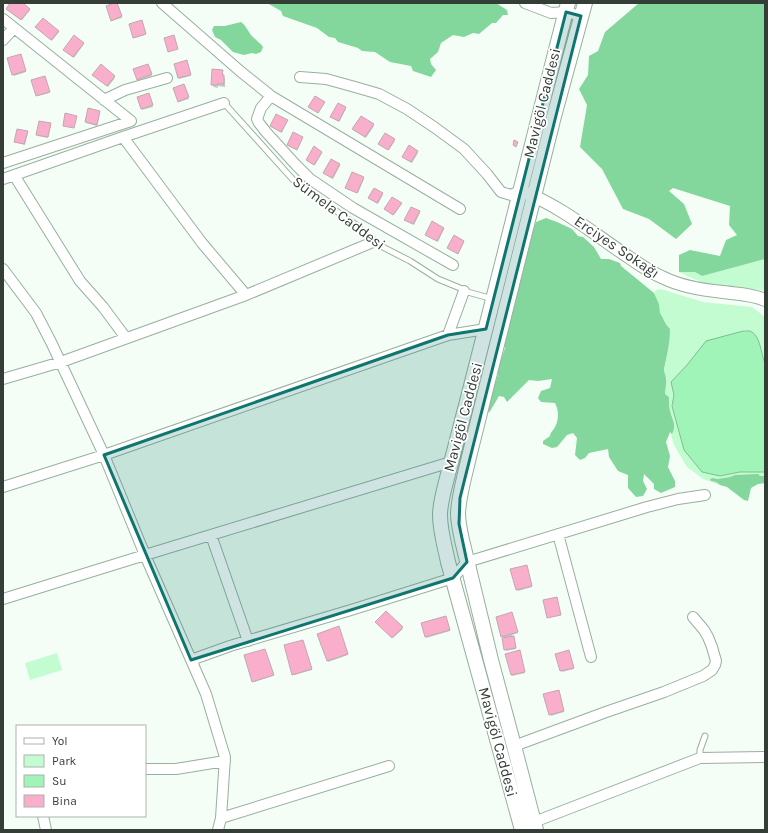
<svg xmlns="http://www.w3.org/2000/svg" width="768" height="833" font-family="Karla,sans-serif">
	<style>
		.green { fill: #c4fcd2 }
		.forest { fill: #83d79c }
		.water { fill: #a0f4b7; stroke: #80bd91 }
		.shadow { fill: #0003 }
		.building { fill: #f9afcc; stroke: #c4a6b1 }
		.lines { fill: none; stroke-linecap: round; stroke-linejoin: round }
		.service-casing { stroke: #98b09e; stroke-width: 7 }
		.minor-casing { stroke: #98b09e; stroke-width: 12 }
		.tertiary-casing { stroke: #98b09e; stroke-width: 14 }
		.secondary-casing { stroke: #98b09e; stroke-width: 16 }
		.service { stroke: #fff; stroke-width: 5 }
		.minor { stroke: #fff; stroke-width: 10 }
		.tertiary { stroke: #fff; stroke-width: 12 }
		.secondary { stroke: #fff; stroke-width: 14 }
		.marked { fill: #0f766e; fill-opacity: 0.2; stroke: #0f766e; stroke-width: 3; stroke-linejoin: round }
		.labels { text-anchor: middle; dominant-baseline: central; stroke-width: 3.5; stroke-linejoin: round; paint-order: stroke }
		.street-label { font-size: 15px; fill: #343e37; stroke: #fff }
	</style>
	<rect width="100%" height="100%" fill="#f4fef6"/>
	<path class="green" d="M765 259V292L762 290 707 285 679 272H695L702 276Z
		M661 289 703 302 752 307 765 317V331H764L765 363C759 352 763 341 750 331L687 365 671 382 674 395 672 406 720 476 740 472H765V476L735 475 730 477 717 479 713 478 711 481 716 482 720 485 703 479 687 467 674 445 670 431 673 418 670 412 669 397 665 394V386L667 379 664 371 668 351 669 336 670 332 662 315 660 313 659 304 654 293 656 290Z
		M57 653 62 670 30 680 25 663Z"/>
	<path class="forest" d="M267 3H496L507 10 508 15H503L496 23H492L479 34 473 33 464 37 453 35 441 43 438 52 430 59 431 64 436 70 431 77 413 71 411 66 390 62 375 52 362 51 358 48 338 42 335 38 329 37 317 28 283 16 281 11Z
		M639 3H765V259L702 276 695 272H679V255L690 250 720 256 726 240 737 235 729 225 730 206 673 188 669 191 684 204 692 224 676 239 649 219 623 209 602 169 580 147 587 105 579 89 588 75 589 56 598 51 605 32Z
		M241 22C247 26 248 33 254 38 257 41 260 43 263 47L261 52 256 54 252 53 244 55 233 52 221 40 215 37 212 30 214 26H225Z
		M546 218 557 222 572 229 578 236 583 237 594 247 601 259H609L620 263 621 266 654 293 659 304 660 313C664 318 664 323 670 329 670 342 667 356 664 369 664 373 666 375 666 378 667 382 665 389 665 394L669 397C669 401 669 406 670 411 672 419 677 425 672 434L670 432 666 442 670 456 668 467 675 481V487L661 493 654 489V484L644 474 643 481 647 489 643 496 636 497 628 488V475L618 471 609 457 608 449 589 453 585 458 580 460 575 455 577 438 573 433 567 435 557 447 552 448 543 444V441L550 436C551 431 553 431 555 427 559 419 559 411 555 403L541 402 538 398 541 391 550 388 552 379 538 381 529 380 507 402 504 397 499 396 489 413 487 407 498 375V368L505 348 503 343 529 242 536 222Z
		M758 474 760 476H765V483L758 484 751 488 748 501 744 500 727 487 720 485 716 482 711 481 710 479 713 478 717 479 730 477 735 475Z"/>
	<path class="water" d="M743 331C744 331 750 331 750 331 761 335 761 356 765 363V472H740L720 476 702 472 684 450 672 406 674 395 671 382 687 365 706 341Z"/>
	<path class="shadow" d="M12 3H21L29 9 30 10 22 20 8 10Z
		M117 3 122 18 112 21 107 7Z
		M142 22 145 35 135 38 134 37Z
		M37 28 58 31 59 32 52 41Z
		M83 43 84 44 74 58 65 51Z
		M21 56 26 72 14 76 13 75Z
		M187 63 190 76 179 79 175 64Z
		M148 65 152 76 138 80 135 70Z
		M101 66 115 78 108 87 94 76Z
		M222 71 225 79V87L218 86V88L214 87 212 85Z
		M45 78 49 93 38 96 37 95Z
		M184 85 189 99 179 102 174 89Z
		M149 95 153 107 142 110 138 97Z
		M345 108 346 109 339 122 332 118Z
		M100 112V113L97 126 86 123V122Z
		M287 121V122L282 133 271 126Z
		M50 124 51 125 48 138 38 136 37 134Z
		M373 125 374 126 366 138 354 130Z
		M27 132 28 133 25 145 15 142V141Z
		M394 140 395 141 389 150 380 145Z
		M321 152 322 153 315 165 308 161Z
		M417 152 418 153 412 163 404 158Z
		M340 165V166L333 179 324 173Z
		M353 173 364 179 358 193 347 189Z
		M375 189 383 195 378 204 370 199Z
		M401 203V205L394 215 386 210Z
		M419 212 420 213 414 225 406 221V220Z
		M444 228V229L438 242 426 235Z
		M464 241V242L458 254 448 248Z
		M527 567 532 587 518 591 517 590Z
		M512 614 518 633 512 635 514 638 516 649 506 651 503 639H504L497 617Z
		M446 618 450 631 426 638V637Z
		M377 623 402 628 403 629 393 638Z
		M339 629 348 655 328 662 318 635Z
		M303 642 312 670 294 675 293 674Z
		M265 651 273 676 254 682 253 681Z
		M520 652 525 673 512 676 506 654Z
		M569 652 574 669 562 672 556 654Z
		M559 692 564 712 551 716 545 695Z"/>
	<path class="building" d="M10 3H23L30 9 21 20 6 9Z
		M114 3H117L122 16 111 21 106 6Z
		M43 18 59 31 51 40 35 27Z
		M142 20 146 34 133 38 129 24Z
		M74 35 84 43 73 57 63 50Z
		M174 35 178 49 168 52 164 38Z
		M21 54 26 71 12 75 7 58Z
		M187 60 191 75 178 78 174 64Z
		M101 64 115 76 107 86 92 75Z
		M148 64 152 74 137 80 133 69Z
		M212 69 223 70 222 75H224V84H217L216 85H211Z
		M45 76 50 92 36 96 31 80Z
		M184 84 189 97 178 102 173 88Z
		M149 93 153 105 141 109 137 97Z
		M315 96 325 102 318 113 308 107Z
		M338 103 346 107 339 121 330 117Z
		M88 108 100 111 97 125 85 122Z
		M65 113 77 116 74 128 63 126Z
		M276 114 288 120 281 132 270 126Z
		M361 116 374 124 365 137 352 129Z
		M39 121 51 123 48 137 36 135Z
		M17 129 28 131 24 144 14 142Z
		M293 132 303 137 297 150 287 145Z
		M385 133 395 139 388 150 378 144Z
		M514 140 518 142 516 147 513 145Z
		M409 145 418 151 411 162 402 157Z
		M314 146 322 152 314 165 306 160Z
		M331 159 340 164 332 178 323 173Z
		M352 172 364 177 357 193 345 188Z
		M374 188 383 193 377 203 368 198Z
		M392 197 402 203 393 215 384 209Z
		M411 207 420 211 413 224 404 220Z
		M432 221 444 228 437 241 425 235Z
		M454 235 464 241 458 254 447 248Z
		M527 565 532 586 516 590 510 569Z
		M557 597 561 615 547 618 543 600Z
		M386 611 403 627 392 638 375 622Z
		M512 612 518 632 501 637 496 617Z
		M446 616 450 630 425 637 421 623Z
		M339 626 348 654 327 661 317 634Z
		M514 636 516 648 504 650 502 638Z
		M303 640 312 669 292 675 284 645Z
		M265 649 274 675 252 682 244 655Z
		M520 650 525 672 511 675 505 654Z
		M569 650 574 668 560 671 555 654Z
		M559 690 564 711 549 715 543 694Z"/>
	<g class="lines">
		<g class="service-casing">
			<path id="service" d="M224 103 296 183 355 224 373 242 410 261 438 279 460 288 464 291 493 299
				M700 758V750L705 736"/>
		</g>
		<g class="minor-casing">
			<path id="minor" d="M162 3 240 71 271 96 460 209
				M525 3 551 13 566 12 581 16
				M3 19 131 121 3 163
				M3 40 14 28
				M300 77 326 79 355 87 379 94 407 109 434 127 464 149 487 174 501 192 511 195 520 191
				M271 96 261 108 257 119 259 123 266 132 296 165 310 179 353 208 453 265
				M104 100 125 90 167 78
				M123 137 202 243 246 295
				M14 175 80 281 103 307 126 338
				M3 179 123 137 224 103
				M3 269 36 313 51 342 104 455 145 555 206 694 225 757 221 818 218 830
				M448 335 464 291
				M3 379 61 362 246 295 373 242
				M3 487 104 455 448 335 486 329
				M558 534 591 657
				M211 535 248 641
				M3 599 145 555 451 462
				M191 660 230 646 351 610 453 578 467 562 647 507 678 499 705 495
				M514 746 606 712 664 692 703 676 712 670 715 665 716 661 712 647 708 637 704 630 693 617
				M145 769H176L225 761
				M43 816 46 830
				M221 818 389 766
				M534 822 700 758 765 757"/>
		</g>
		<g class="tertiary-casing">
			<path id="tertiary" d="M526 193C564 208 595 235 630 258 640 265 652 273 664 278 682 287 703 290 723 292 737 294 752 294 765 300"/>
		</g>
		<g class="secondary-casing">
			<path id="secondary" d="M522 830 448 562C445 547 440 531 440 515 440 503 444 490 447 478 489 320 527 161 568 3
				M536 830 514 746 491 660 462 540C460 531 458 522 458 513 459 494 465 475 469 457L553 120 585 3"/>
		</g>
		<use href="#service" class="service"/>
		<use href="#minor" class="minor"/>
		<use href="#tertiary" class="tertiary"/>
		<use href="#secondary" class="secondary"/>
	</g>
	<path class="marked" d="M566 12 581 16 460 498 459 524 467 562 453 578 191 660 104 455 448 335 486 329Z"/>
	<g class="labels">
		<g class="street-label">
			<text transform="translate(542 103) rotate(-76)">Mavigöl Caddesi</text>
			<text transform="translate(339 213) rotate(37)">Sümela Caddesi</text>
			<text transform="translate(617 247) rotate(34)">Erciyes Sokağı</text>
			<text transform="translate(463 417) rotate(-75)">Mavigöl Caddesi</text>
			<text transform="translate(498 742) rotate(75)">Mavigöl Caddesi</text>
		</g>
	</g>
	<rect width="768" height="833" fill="none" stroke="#343e37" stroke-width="8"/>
	<rect x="16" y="725" width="130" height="92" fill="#ffffff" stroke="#aeb2af"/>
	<rect x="24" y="738" width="20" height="6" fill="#ffffff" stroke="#aeb2af"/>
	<text x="52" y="745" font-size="12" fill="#343e37">Yol</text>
	<rect x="24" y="755" width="20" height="12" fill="#c4fcd2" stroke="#aeb2af"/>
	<text x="52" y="765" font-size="12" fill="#343e37">Park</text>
	<rect x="24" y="775" width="20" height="12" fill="#a0f4b7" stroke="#aeb2af"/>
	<text x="52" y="785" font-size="12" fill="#343e37">Su</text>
	<rect x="24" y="795" width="20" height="12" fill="#f9afcc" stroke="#aeb2af"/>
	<text x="52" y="805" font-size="12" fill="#343e37">Bina</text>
</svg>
